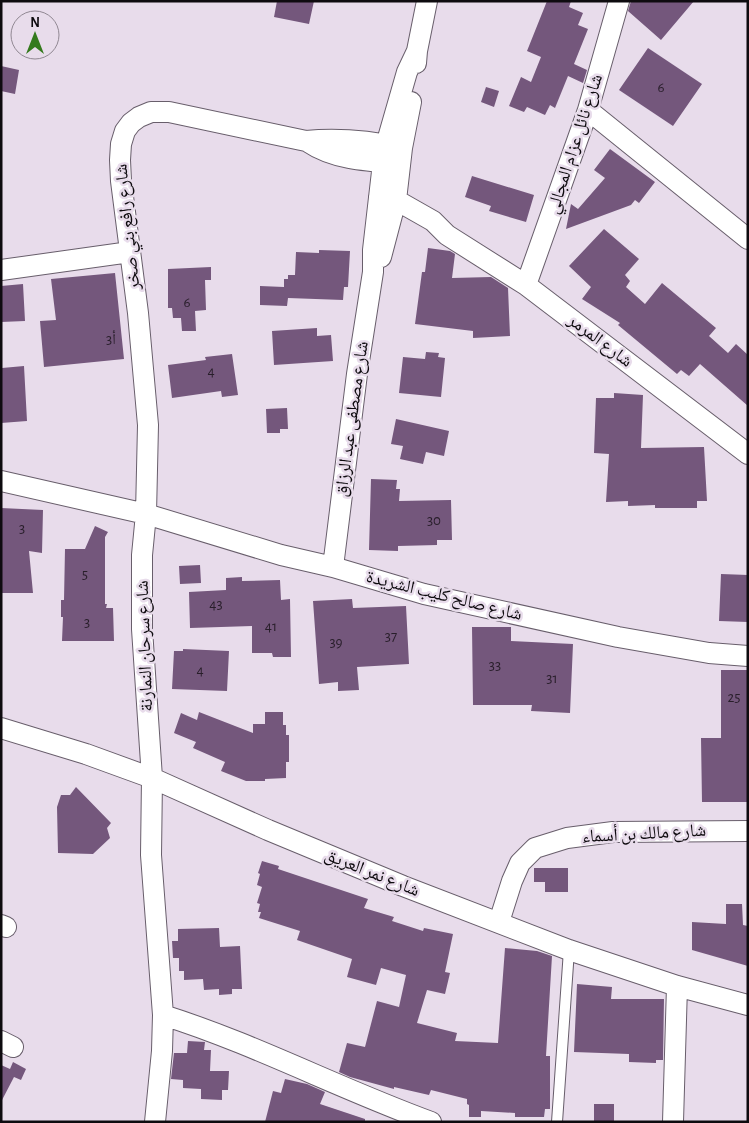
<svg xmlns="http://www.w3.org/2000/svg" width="749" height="1123" font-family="'Alegreya Sans','Noto Naskh Arabic',sans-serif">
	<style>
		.building { fill: #74577c }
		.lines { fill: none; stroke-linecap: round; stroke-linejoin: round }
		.lane-casing { stroke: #685e6b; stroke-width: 12 }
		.street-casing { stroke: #685e6b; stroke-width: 22 }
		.lane { stroke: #fff; stroke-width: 10 }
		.street { stroke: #fff; stroke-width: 20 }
		.labels { text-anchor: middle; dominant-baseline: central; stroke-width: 5; stroke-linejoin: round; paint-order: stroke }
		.number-label { font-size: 15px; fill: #281e2a }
		.street-label { font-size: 18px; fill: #0e0b0f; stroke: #e8dceb }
	</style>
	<rect width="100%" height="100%" fill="#e8dceb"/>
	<path class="building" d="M277 1H314L309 24 274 17Z
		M547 1H571L569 7 583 13 578 25 588 29 574 64 587 70 583 83 568 76 555 108 550 105 545 115 527 107 524 112 509 106 521 77 531 82 541 57 527 51Z
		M631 1H694L661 40 628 11Z
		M648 48 702 84 673 126 619 90Z
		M1 66 19 70 15 94 1 91Z
		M486 87 499 91 494 107 481 102Z
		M610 149 655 182 639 203 635 200 631 205 566 229 571 204 578 209 605 178 594 170Z
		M472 176 534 195 526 222 489 211 491 206 465 197Z
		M604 229 639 259 625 275 630 281 626 287 645 304 662 283 716 328 709 336 728 353 736 344 748 355V406L700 364 689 376 681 370 677 374 618 325 620 323 582 299 591 287 569 266Z
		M428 248 450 251 455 254 452 278 491 277 508 288 510 336 473 338V331L415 324 422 272H425Z
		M319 250 350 251 348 287H344L343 300 288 298 287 306 260 305V286L284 287V279H288V275H295L296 252 319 253Z
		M211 267V280H205L206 310 195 311 196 331H182L181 318H173L172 308H168V269Z
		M115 273 124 359 44 367 40 321 56 320 51 279Z
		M23 284 25 321 1 322V286Z
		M317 328V336L331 335 333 361 274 365 272 331Z
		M426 352 439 353 438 357 445 358 441 397 399 393 403 357 425 359Z
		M232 354 238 395 222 397 221 391 172 398 168 365 206 360 205 357Z
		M24 366 27 421 1 423 2 368Z
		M614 393 643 395 641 448 704 447 707 501H697V508H655V505L628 506V501L606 502 609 454 594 453 596 398H614Z
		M287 408 288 429H280V433H267L266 409Z
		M396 419 449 431 444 456 426 452 423 464 400 459 403 446 391 444Z
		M371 479 397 480 396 489H400L399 501 451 500 452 540H437V545L398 546V551L369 550Z
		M1 508 43 510 42 553 29 551 33 593H1Z
		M95 526 108 532 105 537V604H107L106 608H113L114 641H62L63 617H61V600H64L65 549H85Z
		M200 565 201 583 180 584 179 566Z
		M721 574 748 575V622L719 621Z
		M242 577V581L280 580 281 600 290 599 291 657H273L272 653H252V626L190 628 189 592 226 590V578Z
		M352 599 353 608 406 606 409 664 357 667 359 690 338 691V682L319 684 313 601Z
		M472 627H511V641L573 644 570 713 531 711 532 705H473Z
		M183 649 229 651 227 691 172 689 174 651H183Z
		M721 670H748V802H702L701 738H721Z
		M199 712 253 733V724H265V712H283V725H286V735H289V762H286V778L265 779V781H246L221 771 225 762 193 748 196 742 174 733 181 713 197 720Z
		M76 787 111 823 107 828 110 838 93 854 58 853 57 807 61 795H70Z
		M262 861 279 866 278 869 368 899 364 908 394 917 392 921 423 931 424 928 453 934 445 972 450 973 445 994 427 990 417 1023 457 1033 455 1041 498 1043 505 948 537 951 552 956 546 1056H550V1109H545L544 1117H515V1113L481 1111V1117H469V1105L467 1104V1099L431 1090 429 1095 394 1087V1089L350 1077 339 1072 347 1043 365 1047 377 1001 399 1007 406 975 381 968 376 985 347 977 352 959 297 940 300 931 259 918 261 912H258L260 904 257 903 262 887 257 885 260 874 258 873Z
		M534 868H568V892H545V882H534Z
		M726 904H742L743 925 748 926V966L692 950V922L726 924Z
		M219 928 220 947 240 946 242 989H232V994L219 995V989L204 990 203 979 184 980V971H179V958H173L172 941H178V929Z
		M577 984 612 987 611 999H664L663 1060H656V1063L629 1062V1054L574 1052Z
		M188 1041 205 1042 204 1050H211L210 1071H229L228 1090H222V1100L201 1099V1089L183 1088V1080L171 1079 174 1053H187Z
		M13 1062 26 1069 21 1080 14 1077 1 1102V1065L10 1069Z
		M285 1079 307 1084 325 1092 320 1104 365 1119V1122H265L273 1091 281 1093Z
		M594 1104H614V1122H594Z"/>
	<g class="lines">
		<g class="lane-casing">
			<path id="lane" d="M557 1122 569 950"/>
		</g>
		<g class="street-casing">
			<path id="street" d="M416 63 417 51 427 1
				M588 110 748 239
				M308 142C333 159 365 161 395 163
				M379 197 396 200 433 221 447 235 526 285 748 454
				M381 257 396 200 402 148 411 102
				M1 270 130 252
				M526 285 588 110 619 1
				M1 481 146 514 281 555 333 567 424 594 618 637 709 653 748 656
				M333 567 357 374 373 272V250L383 163 386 145 407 72 417 51
				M1 728 86 754 152 778 268 830 403 886 569 950 677 986 748 1005
				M499 922 512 881 520 863 535 848 567 838 613 832 748 831
				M1 925 6 927
				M163 1015C255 1044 340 1089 431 1122
				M1 1041 13 1047
				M155 1122 162 1051 163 1015 151 855 152 778 142 629V555L146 514 148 425 138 313 121 181 120 160 121 144 125 131 131 123 139 117 151 112H169L306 141C338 138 371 141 402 148
				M673 1122 677 986"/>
		</g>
		<use href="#lane" class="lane"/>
		<use href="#street" class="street"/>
	</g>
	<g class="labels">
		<g class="number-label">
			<text x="661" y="87">6</text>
			<text x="187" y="302">6</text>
			<text x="111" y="339">3أ</text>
			<text x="211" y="371">4</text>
			<text x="434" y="520">30</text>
			<text x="22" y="528">3</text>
			<text x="85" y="574">5</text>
			<text x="216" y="604">43</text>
			<text x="87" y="622">3</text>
			<text x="271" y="626">41</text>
			<text x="391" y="636">37</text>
			<text x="336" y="642">39</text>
			<text x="495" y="665">33</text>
			<text x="200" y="670">4</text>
			<text x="552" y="678">31</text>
			<text x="734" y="697">25</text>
		</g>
		<g class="street-label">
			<text transform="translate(575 144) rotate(-72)">شارع نائل عزام المجالي</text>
			<text transform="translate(128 227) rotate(-96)">شارع رافع بني صخر</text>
			<text transform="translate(600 341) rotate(37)">شارع المرمر</text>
			<text transform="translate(352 419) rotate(-82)">شارع مصطفى عبد الرزاق</text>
			<text transform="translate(444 596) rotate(14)">شارع صالح كليب الشريدة</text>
			<text transform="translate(145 646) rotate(-92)">شارع سرحان النمارنة</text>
			<text transform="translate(644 834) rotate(-3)">شارع مالك بن أسماء</text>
			<text transform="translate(372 873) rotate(22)">شارع نمر العريق</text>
		</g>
	</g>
	<rect width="749" height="1123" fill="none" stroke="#0e0b0f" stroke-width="5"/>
	<g transform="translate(35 35)"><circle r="24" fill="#e8dceb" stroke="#918893"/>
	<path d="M0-4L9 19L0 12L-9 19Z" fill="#347a1d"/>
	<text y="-8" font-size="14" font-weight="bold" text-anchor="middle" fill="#0e0b0f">N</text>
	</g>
</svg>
